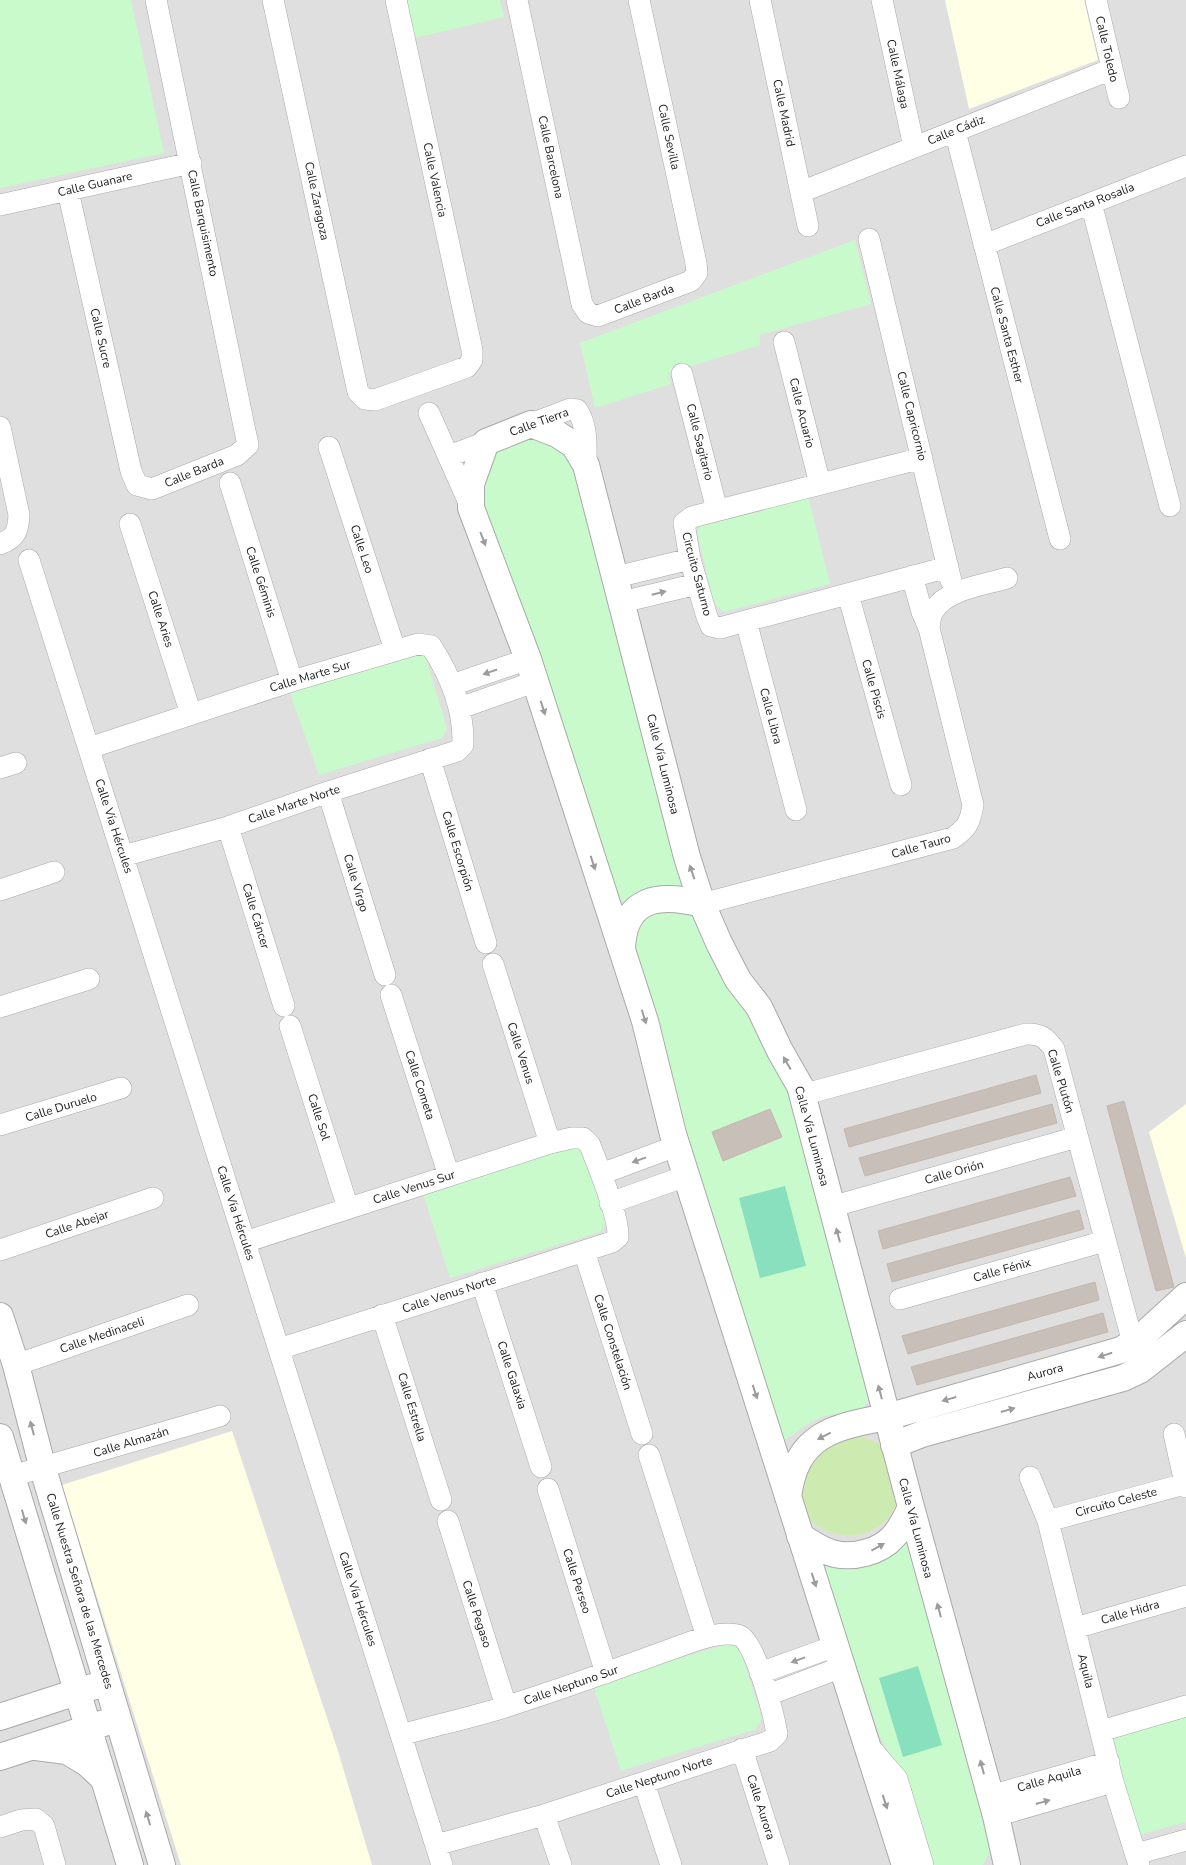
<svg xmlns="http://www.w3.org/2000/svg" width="1186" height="1865" font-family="'Nunito Sans',sans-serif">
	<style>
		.residential { fill: #e0dfdf }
		.education { fill: #ffffe5 }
		.grass { fill: #cdebb0 }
		.park { fill: #c8facc }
		.pitch { fill: #88e0be }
		.building { fill: #c7bfb8; stroke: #c4b6ab }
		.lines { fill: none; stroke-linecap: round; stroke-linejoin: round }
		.minor-casing { stroke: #a9a9a9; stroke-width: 22 }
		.tertiary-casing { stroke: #a9a9a9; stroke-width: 28 }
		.minor { stroke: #fff; stroke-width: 21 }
		.tertiary { stroke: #fff; stroke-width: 26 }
		.oneway { fill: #9c9c9c }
		.labels { text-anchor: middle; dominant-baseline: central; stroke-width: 4; stroke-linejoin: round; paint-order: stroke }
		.street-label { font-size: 12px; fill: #222; stroke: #fff }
	</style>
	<rect width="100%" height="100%" fill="#f2efe9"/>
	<path class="residential" d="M0 0H1186V1865H0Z"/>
	<path class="education" d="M945 0H1084L1098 60 969 109Z
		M1186 1104V1258L1149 1132Z
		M232 1431 338 1751 372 1865H181L62 1485Z"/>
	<path class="grass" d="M856 1435C865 1438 880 1441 885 1451 889 1456 890 1466 892 1473 894 1480 899 1491 898 1498 888 1539 836 1547 810 1519 806 1515 800 1506 799 1500 798 1492 807 1461 810 1452Z"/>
	<path class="park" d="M0 0H131L164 153 0 188Z
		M406 0H500L504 17 415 38Z
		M855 240 871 304 759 335 761 345 668 373 671 384 595 408 580 343Z
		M536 433 572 454 686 885 678 890 627 903 619 899 477 496 491 449Z
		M808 496 830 584 724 612 714 604 697 531 704 522Z
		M415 653 425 656 447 728 442 738 319 775 290 693Z
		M646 909H683L694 917 759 1016 792 1088 870 1401 859 1410 824 1416 811 1422 785 1440 776 1434 693 1173 630 941Z
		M574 1146 583 1149 606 1222 600 1232 450 1278 423 1194Z
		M903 1538 915 1543 992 1847 986 1860 982 1865H931L903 1774 881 1739 822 1563Z
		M730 1643 739 1646 762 1718 756 1729 621 1771 593 1685Z
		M1186 1717V1822L1139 1835 1112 1737Z"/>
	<path class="pitch" d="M785 1186 806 1266 760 1278 739 1198Z
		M918 1666 942 1745 903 1757 879 1678Z"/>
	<path class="building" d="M1036 1075 1041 1093 849 1147 844 1129Z
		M1124 1101 1174 1287 1156 1291 1107 1106Z
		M1052 1104 1057 1123 865 1176 859 1158Z
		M770 1109 782 1137 723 1161 712 1132Z
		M1070 1177 1076 1196 883 1249 878 1231Z
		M1079 1210 1084 1229 892 1282 887 1264Z
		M1095 1282 1099 1300 908 1354 902 1336Z
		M1103 1313 1108 1332 917 1385 911 1367Z"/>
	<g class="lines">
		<g class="minor-casing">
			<path id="minor" d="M273 0 358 392 365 399 375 400 467 367 472 360V350L396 0
				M517 0 582 304 588 313 598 316 691 281 697 273 696 263 639 0
				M760 0 808 226
				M882 0 914 147
				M1096 0 1119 98
				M955 131 1060 539
				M68 191 131 471 137 485 152 489 237 455 248 445 245 431 156 0
				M801 192 1112 69
				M1091 203 1170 506
				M0 205 191 163
				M869 239 951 581
				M984 245 1186 166
				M784 342 820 484
				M682 374 717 510
				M429 413 470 505
				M531 424 570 409 577 410C588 426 586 447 586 465
				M0 427 19 515C18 531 16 538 0 544
				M329 447 395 650
				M449 456 486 442
				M922 458 692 517 684 523 690 559 707 617 711 626 720 628 948 567
				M230 483 292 681
				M130 524 191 714
				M29 560 442 1865
				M912 576 922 612 929 628
				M616 577 690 559
				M848 594 901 785
				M622 602 697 584
				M746 621 796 810
				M452 685 528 659
				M460 708 534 682
				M89 748 292 681 418 644 431 646C450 675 464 710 463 745L457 751 328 792 228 827 123 856
				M430 759 486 943
				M0 768 16 763
				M328 792 385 975
				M228 827 284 1006
				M0 890 54 872
				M702 904 953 838C967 828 970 823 973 805L929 628C930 622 930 615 934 610 947 589 984 585 1007 578
				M493 964 550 1143
				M391 995 449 1176
				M0 1007 89 979
				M290 1026 348 1208
				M802 1095 1026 1034C1040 1033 1046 1038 1054 1049L1137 1358
				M0 1125 121 1088
				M601 1174 676 1146
				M610 1203 686 1176
				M831 1207 1077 1137
				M245 1242 550 1143 572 1138H583L590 1145C598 1167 619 1215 618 1237L612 1242 279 1349
				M0 1250 153 1198
				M584 1251 642 1434
				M482 1283 541 1467
				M900 1299 1105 1241
				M382 1315 441 1500
				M16 1365 188 1305
				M1174 1434 1186 1487
				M649 1455 707 1637
				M12 1476 220 1416
				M1030 1477 1048 1521 1113 1782 1139 1865
				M548 1489 606 1673
				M448 1521 506 1706
				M1048 1521 1185 1484
				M1075 1628 1186 1596
				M760 1673 835 1646
				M768 1695 842 1667
				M1101 1731 1186 1706
				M401 1735C437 1725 473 1717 508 1706 561 1689 614 1670 666 1651 685 1645 720 1628 740 1636 756 1643 774 1716 777 1734L770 1741 544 1815 436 1845
				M742 1749 779 1865
				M871 1749 897 1779 923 1865
				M644 1783 671 1865
				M990 1796 1109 1762
				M544 1815 561 1865
				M996 1816 1113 1782
				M0 1827 21 1820 36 1819 44 1826 55 1865
				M1136 1854 1186 1840"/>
		</g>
		<g class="tertiary-casing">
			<path id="tertiary" d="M622 950C623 897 659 893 702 904
				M0 1316 16 1365 43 1469 162 1865
				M0 1437 130 1865
				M894 1445 922 1434 1123 1378 1140 1370 1186 1334
				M788 1497C796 1435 832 1427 887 1417L1121 1350 1140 1338 1186 1296
				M800 1536C811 1543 822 1551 835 1554 854 1558 880 1552 893 1537 901 1529 906 1518 911 1507
				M0 1717 92 1687
				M36 1747 67 1751 87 1763 103 1778
				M0 1757 104 1723
				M905 1865 673 1134 645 1021 528 659 471 508V484L486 442 531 424 557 434 574 445 586 465 687 857 702 904 719 943 738 980 759 1007 780 1051 800 1086 911 1507 996 1816 1007 1865"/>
		</g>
		<use href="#minor" class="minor"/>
		<use href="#tertiary" class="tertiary"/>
	</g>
	<defs><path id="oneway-solid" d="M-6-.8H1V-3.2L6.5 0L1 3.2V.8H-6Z" transform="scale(1.25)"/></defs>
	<g class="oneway">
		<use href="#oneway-solid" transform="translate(483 539) rotate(69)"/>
		<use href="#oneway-solid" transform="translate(659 593) rotate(-14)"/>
		<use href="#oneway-solid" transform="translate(490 672) rotate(161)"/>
		<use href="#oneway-solid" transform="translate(543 708) rotate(72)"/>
		<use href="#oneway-solid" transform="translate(593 863) rotate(72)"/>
		<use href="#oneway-solid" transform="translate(692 872) rotate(-109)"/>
		<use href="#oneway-solid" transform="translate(644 1017) rotate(73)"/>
		<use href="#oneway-solid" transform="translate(787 1063) rotate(-120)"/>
		<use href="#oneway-solid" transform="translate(639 1160) rotate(160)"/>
		<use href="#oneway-solid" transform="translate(838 1235) rotate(-105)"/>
		<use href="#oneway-solid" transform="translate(1105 1355) rotate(163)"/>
		<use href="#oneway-solid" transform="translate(755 1392) rotate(72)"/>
		<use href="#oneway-solid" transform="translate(880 1392) rotate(-105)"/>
		<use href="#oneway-solid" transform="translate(949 1399) rotate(164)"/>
		<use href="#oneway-solid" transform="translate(1008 1410) rotate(-16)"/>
		<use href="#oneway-solid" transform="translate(32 1428) rotate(-105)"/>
		<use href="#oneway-solid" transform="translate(824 1436) rotate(153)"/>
		<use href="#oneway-solid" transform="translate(24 1517) rotate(73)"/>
		<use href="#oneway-solid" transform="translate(878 1547) rotate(-29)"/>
		<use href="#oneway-solid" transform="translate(814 1580) rotate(72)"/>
		<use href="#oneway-solid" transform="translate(939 1610) rotate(-105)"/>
		<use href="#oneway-solid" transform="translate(798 1660) rotate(160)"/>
		<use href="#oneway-solid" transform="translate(982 1767) rotate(-105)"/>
		<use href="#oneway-solid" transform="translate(885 1802) rotate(72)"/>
		<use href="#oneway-solid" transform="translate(1043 1802) rotate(-16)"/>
		<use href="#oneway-solid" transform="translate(148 1818) rotate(-107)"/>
	</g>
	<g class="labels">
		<g class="street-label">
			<text transform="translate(1107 49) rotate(77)">Calle Toledo</text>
			<text transform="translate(898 74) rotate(78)">Calle Málaga</text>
			<text transform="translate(784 113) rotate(78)">Calle Madrid</text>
			<text transform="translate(956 130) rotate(-22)">Calle Cádiz</text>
			<text transform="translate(669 137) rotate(78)">Calle Sevilla</text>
			<text transform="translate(551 157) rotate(78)">Calle Barcelona</text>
			<text transform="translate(435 180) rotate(78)">Calle Valencia</text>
			<text transform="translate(95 184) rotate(-13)">Calle Guanare</text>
			<text transform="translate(317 201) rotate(78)">Calle Zaragoza</text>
			<text transform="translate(1085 205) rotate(-21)">Calle Santa Rosalía</text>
			<text transform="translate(203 223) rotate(78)">Calle Barquisimento</text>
			<text transform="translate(644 299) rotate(-21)">Calle Barda</text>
			<text transform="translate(1007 335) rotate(75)">Calle Santa Esther</text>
			<text transform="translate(101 338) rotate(77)">Calle Sucre</text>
			<text transform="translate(802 413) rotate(76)">Calle Acuario</text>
			<text transform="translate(912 416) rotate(76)">Calle Capricornio</text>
			<text transform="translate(539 422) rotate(-20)">Calle Tierra</text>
			<text transform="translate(700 442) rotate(76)">Calle Sagitario</text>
			<text transform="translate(194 472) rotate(-22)">Calle Barda</text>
			<text transform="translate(362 549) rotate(72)">Calle Leo</text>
			<text transform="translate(697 574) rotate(75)">Circuito Saturno</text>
			<text transform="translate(261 582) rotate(72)">Calle Géminis</text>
			<text transform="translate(161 619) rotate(72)">Calle Aries</text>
			<text transform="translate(310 676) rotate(-17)">Calle Marte Sur</text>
			<text transform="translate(874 689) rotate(74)">Calle Piscis</text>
			<text transform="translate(771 716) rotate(75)">Calle Libra</text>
			<text transform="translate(663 764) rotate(76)">Calle Vía Luminosa</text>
			<text transform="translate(294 804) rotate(-19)">Calle Marte Norte</text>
			<text transform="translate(114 826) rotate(72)">Calle Vía Hércules</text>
			<text transform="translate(921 846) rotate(-16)">Calle Tauro</text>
			<text transform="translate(458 851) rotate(73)">Calle Escorpión</text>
			<text transform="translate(356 883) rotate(73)">Calle Virgo</text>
			<text transform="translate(256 916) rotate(73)">Calle Cáncer</text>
			<text transform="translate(521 1053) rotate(72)">Calle Venus</text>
			<text transform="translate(1061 1081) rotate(73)">Calle Plutón</text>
			<text transform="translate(420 1085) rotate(72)">Calle Cometa</text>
			<text transform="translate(61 1107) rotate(-17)">Calle Duruelo</text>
			<text transform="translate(319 1117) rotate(72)">Calle Sol</text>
			<text transform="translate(812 1136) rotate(75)">Calle Vía Luminosa</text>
			<text transform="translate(954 1172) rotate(-16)">Calle Orión</text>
			<text transform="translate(414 1187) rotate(-18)">Calle Venus Sur</text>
			<text transform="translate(236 1213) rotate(72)">Calle Vía Hércules</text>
			<text transform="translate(77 1224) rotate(-19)">Calle Abejar</text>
			<text transform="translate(1002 1270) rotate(-16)">Calle Fénix</text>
			<text transform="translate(449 1294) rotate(-18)">Calle Venus Norte</text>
			<text transform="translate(102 1335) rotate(-19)">Calle Medinaceli</text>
			<text transform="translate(613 1342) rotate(72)">Calle Constelación</text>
			<text transform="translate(1045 1372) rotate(-16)">Aurora</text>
			<text transform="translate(512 1375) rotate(72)">Calle Galaxia</text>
			<text transform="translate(412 1407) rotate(73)">Calle Estrella</text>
			<text transform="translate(131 1442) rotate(-17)">Calle Almazán</text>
			<text transform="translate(1116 1502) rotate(-15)">Circuito Celeste</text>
			<text transform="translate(916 1528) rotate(75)">Calle Vía Luminosa</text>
			<text transform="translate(577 1581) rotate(72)">Calle Perseo</text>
			<text transform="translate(80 1591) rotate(73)">Calle Nuestra Señora de las Mercedes</text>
			<text transform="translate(358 1599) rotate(72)">Calle Vía Hércules</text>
			<text transform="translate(1130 1612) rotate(-16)">Calle Hidra</text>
			<text transform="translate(477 1614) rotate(72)">Calle Pegaso</text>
			<text transform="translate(1086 1671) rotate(76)">Aquila</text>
			<text transform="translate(571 1685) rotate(-19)">Calle Neptuno Sur</text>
			<text transform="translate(659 1777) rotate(-18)">Calle Neptuno Norte</text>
			<text transform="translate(1049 1779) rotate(-16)">Calle Aquila</text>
			<text transform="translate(761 1807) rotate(72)">Calle Aurora</text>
		</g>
	</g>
</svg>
